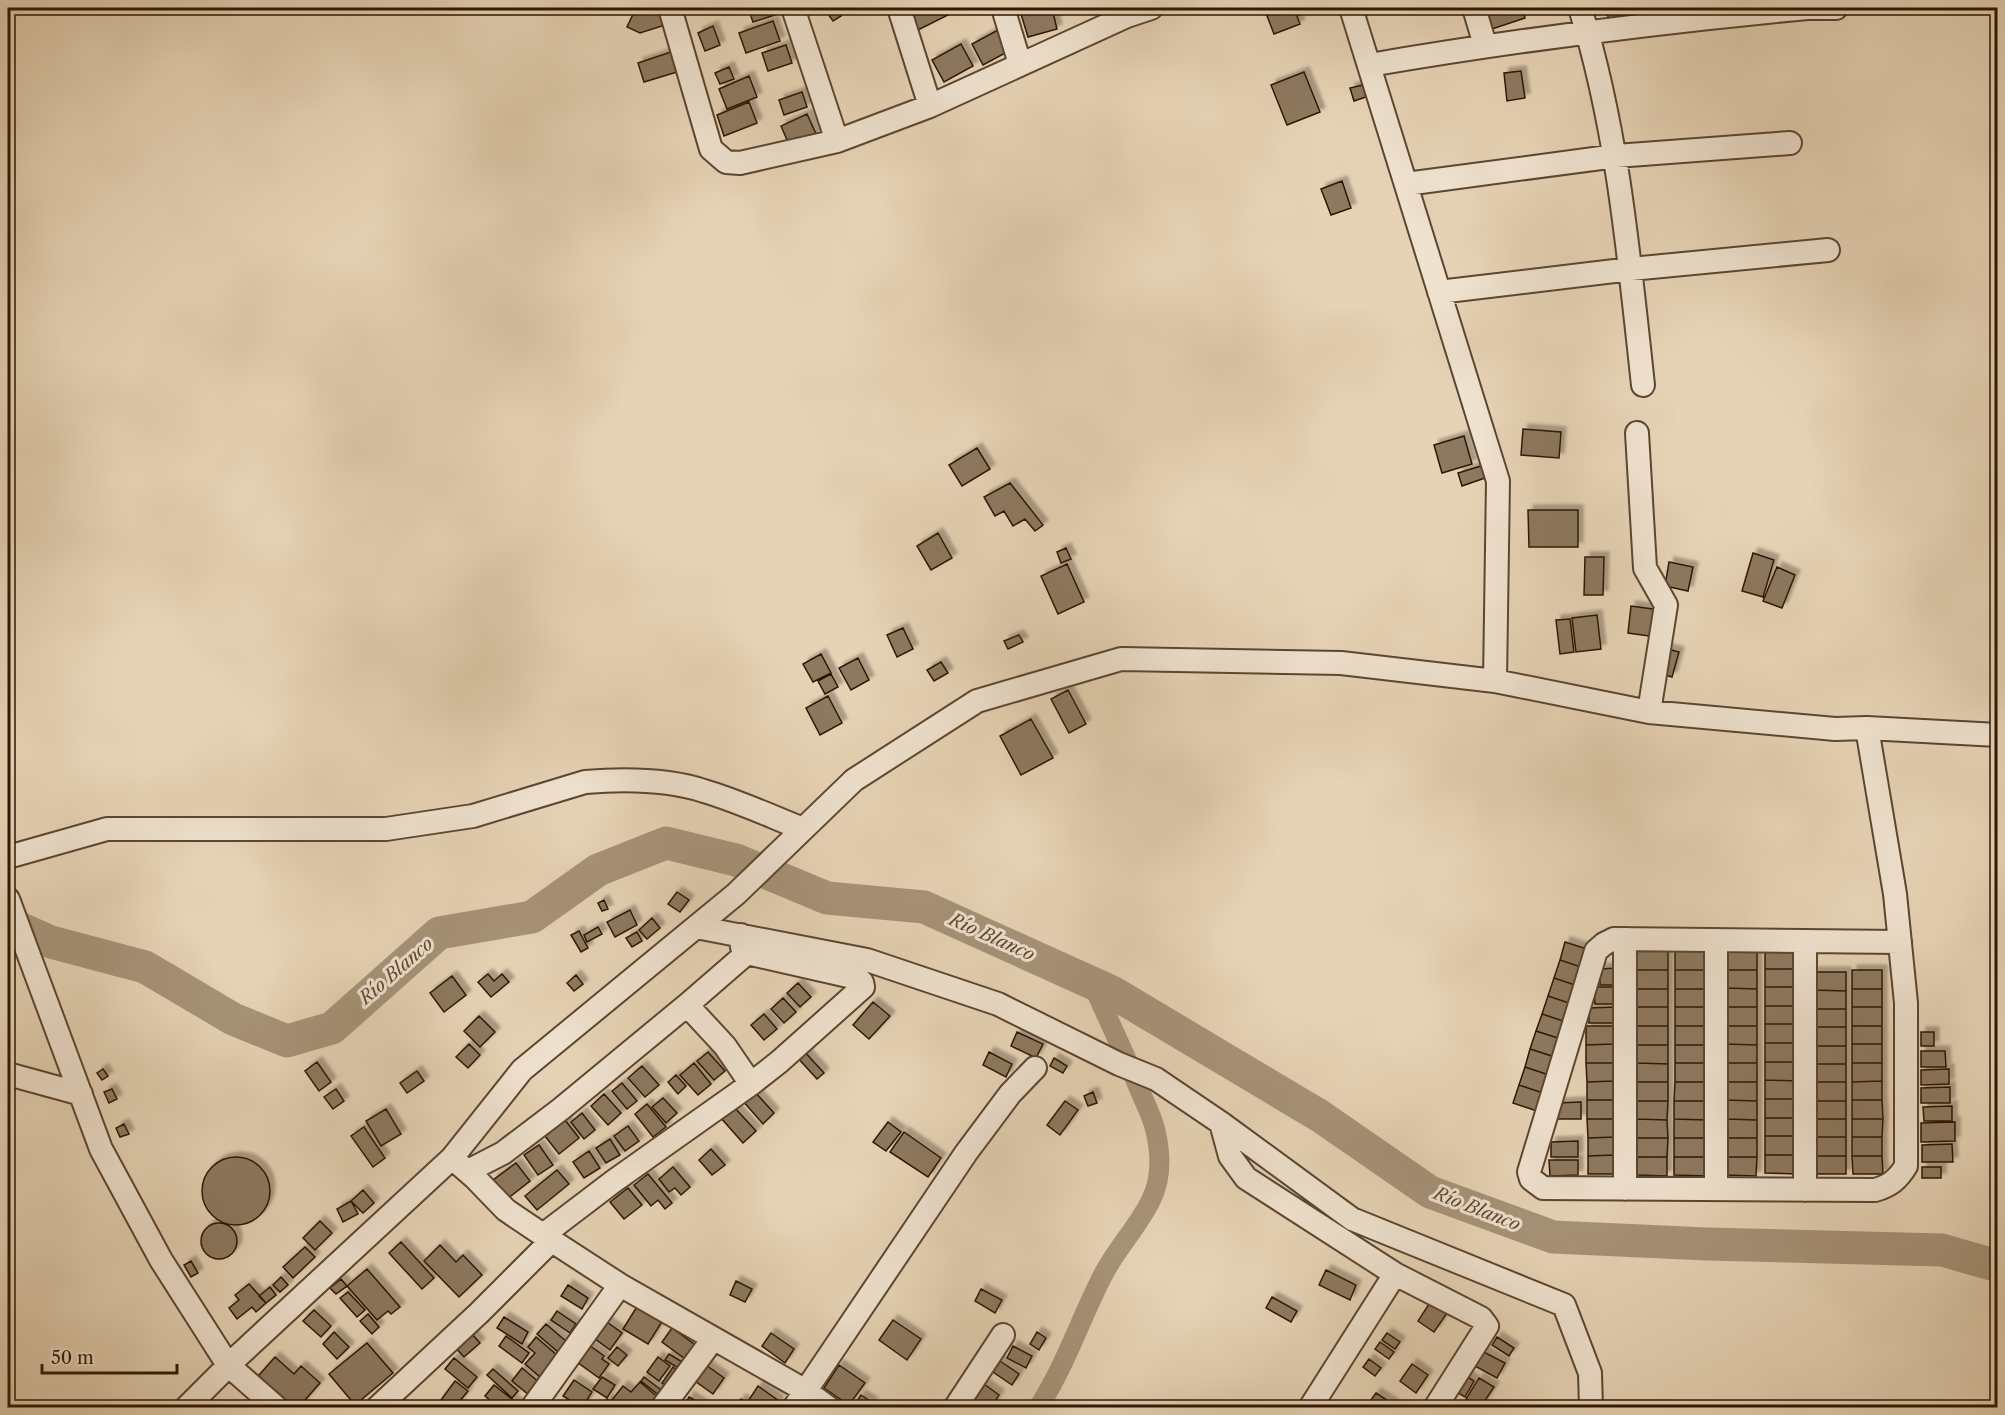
<svg xmlns="http://www.w3.org/2000/svg" width="2005" height="1415" font-family="'Libre Caslon Text',serif">
	<style>
		.lines { fill: none; stroke-linecap: round; stroke-linejoin: round }
		.canal { stroke: #a79379; stroke-width: 20 }
		.river { stroke: #a79379; stroke-width: 33 }
		.building { fill: #8d7961; stroke: #2d1705; stroke-width: 1.5; filter: url(#shadow) }
		.minor-casing { stroke: #5b4631; stroke-width: 26 }
		.minor { stroke: #efe2cf; stroke-width: 22 }
		.labels { text-anchor: middle; dominant-baseline: central; stroke-width: 6; stroke-linejoin: round; paint-order: stroke }
		.water-label { font-size: 18px; font-style: italic; fill: #5e4933; stroke: #efe2cf }
	</style>
	<defs>
		<filter id="shadow"><feDropShadow dx="5" dy="-5" stdDeviation="1.5" flood-color="#0004"/></filter>
	</defs>
	<rect width="100%" height="100%" fill="#e6d3b5"/>
	<filter id="stains"><feTurbulence type="fractalNoise" baseFrequency=".00333" numOctaves="4"/><feColorMatrix values="0 0 0 0 .2 0 0 0 0 .09 0 0 0 0 .02 0 0 0 .5 -.17"/></filter>
	<radialGradient id="worn" r=".72"><stop offset=".6" stop-color="#630" stop-opacity="0"/><stop offset="1" stop-color="#630" stop-opacity=".3"/></radialGradient>
	<g class="lines">
		<path class="canal" d="M1038 1408C1064 1368 1079 1323 1100 1281 1113 1252 1137 1229 1151 1200 1162 1178 1161 1153 1155 1129 1152 1116 1145 1103 1140 1091 1125 1054 1108 1019 1092 983"/>
		<path class="river" d="M8 923 51 942 145 967 233 1019 287 1041 332 1028 439 933 532 917 598 870 666 843 736 860 827 898 924 907 1112 992 1320 1116 1430 1192 1553 1237 1707 1244 1942 1250 1998 1266"/>
	</g>
	<path class="building" d="M636 8H643L649 10V12L660 9 665 25 640 33 627 27Z
		M748 8H773L775 15 753 22Z
		M904 8H945L948 15 916 31Z
		M1045 8H1052L1057 29 1028 37 1021 14Z
		M1264 8H1294L1300 24 1274 34Z
		M1495 8H1522L1525 18 1492 29 1486 10Z
		M1606 8H1632L1634 16 1609 21Z
		M836 9 841 16 833 21 828 14Z
		M773 21 780 41 746 53 739 33Z
		M713 26 720 45 705 51 698 33Z
		M998 30 1009 51 983 65 972 44Z
		M961 44 973 66 944 82 932 60Z
		M786 45 792 63 768 71 762 53Z
		M671 52 677 72 644 82 638 63Z
		M729 67 734 79 720 84 715 73Z
		M1521 71 1525 98 1507 101 1504 73Z
		M1304 72 1320 112 1287 125 1271 85Z
		M749 76 757 97 727 109 719 89Z
		M1363 85 1366 97 1354 101 1350 88Z
		M802 92 807 107 784 115 779 100Z
		M749 102 757 123 724 136 717 115Z
		M807 114 817 136 791 149 781 126Z
		M1342 181 1351 208 1331 215 1321 189Z
		M1523 429 1561 432 1559 458 1521 455Z
		M1464 436 1472 464 1442 473 1434 445Z
		M977 448 990 469 962 486 949 465Z
		M1481 466 1485 478 1462 486 1458 473Z
		M1010 483 1043 525 1035 531 1025 519 1013 526 1004 511 995 516 984 497Z
		M1528 510H1578V547H1529Z
		M938 533 952 558 931 570 917 546Z
		M1066 548 1071 559 1061 563 1057 552Z
		M1753 553 1774 560 1763 597 1742 591Z
		M1585 557H1604L1603 595H1584Z
		M1669 562 1693 567 1688 591 1665 586Z
		M1067 564 1084 602 1058 614 1041 576Z
		M1777 567 1795 575 1782 608 1763 601Z
		M1631 606 1660 610 1656 637 1628 633Z
		M1597 615 1601 649 1576 652 1572 618Z
		M1570 619 1574 652 1560 654 1556 620Z
		M903 628 913 649 897 657 887 635Z
		M1019 635 1023 642 1008 649 1004 641Z
		M1664 648 1679 652 1672 677 1658 673Z
		M821 654 831 673 813 682 803 664Z
		M858 658 869 680 851 690 839 668Z
		M941 662 948 673 934 681 927 670Z
		M831 674 838 687 825 694 818 681Z
		M1068 690 1086 724 1069 733 1051 699Z
		M828 696 842 723 820 735 806 708Z
		M1031 719 1053 758 1021 775 1000 736Z
		M677 892 689 900 680 912 668 904Z
		M604 900 608 909 602 911 598 903Z
		M630 910 637 925 615 937 607 922Z
		M652 918 660 928 647 939 639 930Z
		M598 927 602 934 587 942 584 935Z
		M579 931 588 948 581 952 571 935Z
		M637 932 642 941 632 947 626 938Z
		M1565 942 1590 950 1584 968 1560 960Z
		M1765 950H1796V969H1765Z
		M1637 951H1668V970H1637Z
		M1675 951H1706V970H1675Z
		M1726 951H1757V970H1726Z
		M1560 960 1584 968 1578 986 1554 978Z
		M1617 968V985H1600V969Z
		M1765 969H1796V987H1765Z
		M1637 970H1668V989H1637Z
		M1675 970H1706V989H1675Z
		M1726 970H1757V989L1726 988Z
		M1852 970H1882V989H1852Z
		M1813 972H1846V991L1813 990Z
		M488 974 494 981 502 974 509 982 491 997 478 982Z
		M576 975 583 984 574 991 567 983Z
		M452 976 466 995 444 1012 430 993Z
		M1554 978 1578 986 1572 1004 1548 996Z
		M798 983 811 997 800 1007 787 993Z
		M1594 987H1617V1004H1595Z
		M1765 987H1796L1797 1006H1765Z
		M1726 988 1757 989V1007H1726Z
		M1637 989H1668V1007H1637Z
		M1675 989H1706V1007H1675Z
		M1852 989H1882V1007H1852Z
		M1813 990 1846 991V1009H1813Z
		M1548 996 1572 1004 1566 1022 1542 1014Z
		M783 998 796 1012 784 1023 771 1009Z
		M873 1002 890 1016 869 1039 853 1025Z
		M1765 1006H1797L1796 1024H1765Z
		M1615 1007V1023H1589V1008Z
		M1637 1007H1668V1026H1636Z
		M1675 1007H1706V1026H1675Z
		M1726 1007H1757V1026H1726Z
		M1852 1007H1882V1026H1852Z
		M1813 1009H1846V1027H1813Z
		M764 1014 777 1029 764 1040 751 1025Z
		M1542 1014 1566 1022 1561 1039 1536 1031Z
		M479 1016 495 1032 480 1047 464 1031Z
		M1765 1024H1796L1797 1043H1765Z
		M1586 1026H1613V1044L1586 1045Z
		M1636 1026H1668V1045H1637Z
		M1675 1026H1706V1045H1675Z
		M1726 1026H1757V1045L1725 1044Z
		M1852 1026H1882V1044H1852Z
		M1813 1027H1846V1046H1813Z
		M1536 1031 1561 1039 1555 1057 1530 1049Z
		M1017 1032 1043 1044 1036 1058 1011 1046Z
		M1921 1032H1934V1046H1921Z
		M1765 1043H1797V1062H1765Z
		M469 1044 480 1055 468 1068 456 1057Z
		M1613 1044 1614 1063H1586V1045Z
		M1725 1044 1757 1045V1063H1725Z
		M1852 1044H1882V1063H1852Z
		M1637 1045H1668V1064L1636 1063Z
		M1675 1045H1706V1063H1675Z
		M1813 1046H1846V1064H1813Z
		M1530 1049 1555 1057 1549 1075 1525 1067Z
		M803 1050 824 1073 817 1079 796 1056Z
		M1921 1051H1945L1946 1067H1921Z
		M708 1052 725 1071 714 1080 697 1061Z
		M989 1052 1012 1064 1006 1077 983 1065Z
		M1054 1058 1067 1066 1063 1073 1050 1066Z
		M317 1062 331 1082 319 1091 305 1071Z
		M1765 1062H1797V1081L1765 1080Z
		M694 1063 711 1084 698 1095 680 1075Z
		M1586 1063H1614V1081L1587 1082Z
		M1636 1063 1668 1064V1082H1636Z
		M1675 1063H1706V1082H1675Z
		M1725 1063H1757V1082H1725Z
		M1852 1063H1882V1081L1852 1082Z
		M1813 1064H1846V1082H1814Z
		M642 1066 659 1085 645 1097 628 1078Z
		M1525 1067 1549 1075 1543 1093 1519 1085Z
		M103 1069 108 1076 102 1080 97 1073Z
		M1949 1069V1084L1921 1085V1070Z
		M417 1071 424 1081 407 1093 400 1083Z
		M676 1075 686 1086 678 1094 668 1082Z
		M1765 1080 1797 1081V1099H1765Z
		M1614 1081V1100H1587V1082Z
		M1882 1081V1100H1852V1082Z
		M1636 1082H1668V1101H1636Z
		M1675 1082H1706V1101H1674Z
		M1725 1082H1757V1101L1725 1100Z
		M1814 1082H1846V1101H1814Z
		M622 1083 637 1101 627 1109 612 1091Z
		M1519 1085 1543 1093 1537 1111 1513 1103Z
		M1950 1087V1103H1921V1088Z
		M112 1089 117 1099 109 1103 104 1092Z
		M336 1089 344 1101 333 1109 324 1097Z
		M754 1091 774 1113 763 1124 743 1101Z
		M1093 1092 1097 1103 1088 1106 1084 1096Z
		M604 1094 621 1113 608 1125 591 1106Z
		M663 1098 677 1113 666 1123 652 1107Z
		M1765 1099H1797V1118H1765Z
		M1587 1100H1614L1615 1119H1587Z
		M1725 1100 1757 1101V1120L1725 1119Z
		M1852 1100H1882L1883 1119H1852Z
		M1065 1101 1078 1110 1060 1135 1047 1125Z
		M1636 1101H1668L1667 1120 1636 1119Z
		M1674 1101H1706V1120L1674 1119Z
		M1814 1101H1846V1119H1814Z
		M1581 1102V1119H1557V1103Z
		M647 1104 666 1127 653 1137 635 1114Z
		M1952 1106V1121H1924L1923 1107Z
		M734 1107 756 1131 743 1143 721 1118Z
		M386 1109 401 1134 381 1146 366 1121Z
		M582 1113 595 1130 584 1139 571 1122Z
		M1765 1118H1797V1136H1765Z
		M1587 1119H1615V1137L1588 1138Z
		M1636 1119 1667 1120 1668 1138H1636Z
		M1674 1119 1706 1120V1138H1674Z
		M1725 1119 1757 1120V1138H1725Z
		M1814 1119H1846V1137H1814Z
		M1852 1119H1883L1882 1137H1852Z
		M565 1120 579 1138 559 1154 545 1136Z
		M888 1122 901 1132 886 1151 873 1142Z
		M1955 1122V1141L1921 1142V1123Z
		M124 1124 129 1134 120 1137 116 1128Z
		M628 1126 639 1141 625 1151 614 1136Z
		M364 1127 385 1158 373 1167 351 1136Z
		M904 1132 941 1158 928 1177 890 1152Z
		M1765 1136H1797V1155H1765Z
		M1615 1137V1155L1588 1156V1138Z
		M1814 1137H1846V1156H1814Z
		M1852 1137H1882V1156H1852Z
		M1636 1138H1668L1667 1157H1636Z
		M1674 1138H1706V1157H1674Z
		M1725 1138H1757V1157H1725Z
		M610 1139 620 1155 606 1163 596 1148Z
		M1578 1141V1157H1551V1142Z
		M1952 1144 1953 1162H1922V1145Z
		M539 1145 553 1165 538 1175 524 1155Z
		M711 1149 725 1165 712 1175 699 1160Z
		M589 1151 600 1168 584 1178 573 1162Z
		M1615 1155 1616 1174H1588V1156Z
		M1765 1155H1797V1174L1765 1173Z
		M1814 1156H1846V1174H1814Z
		M1852 1156H1882L1883 1174H1853Z
		M202 1191a34 34 0 1 1 68 0a34 34 0 1 1-68 0Z
		M1636 1157H1667V1176L1636 1175Z
		M1674 1157H1706V1176L1674 1175Z
		M1725 1157H1757L1756 1176 1725 1175Z
		M1549 1160H1578V1175L1550 1176Z
		M516 1163 530 1181 507 1199 493 1180Z
		M673 1167 690 1187 681 1195 675 1188 669 1192 659 1179Z
		M1922 1167H1941V1178H1922Z
		M557 1170 569 1184 537 1210 525 1196Z
		M648 1174 672 1203 665 1209 658 1200 651 1206 634 1185Z
		M628 1188 642 1205 624 1219 610 1202Z
		M363 1190 374 1203 363 1213 351 1201Z
		M351 1201 358 1214 343 1222 337 1209Z
		M320 1221 332 1233 315 1250 303 1238Z
		M201 1241a18 18 0 1 1 36 0a18 18 0 1 1-36 0Z
		M401 1242 434 1278 422 1289 389 1253Z
		M440 1245 456 1262 463 1255 482 1275 459 1297 424 1261Z
		M305 1247 315 1257 293 1278 283 1267Z
		M191 1261 198 1273 191 1277 184 1265Z
		M367 1269 400 1307 391 1314 388 1311 377 1320 347 1286Z
		M1326 1270 1356 1285 1350 1300 1319 1285Z
		M281 1277 288 1285 280 1292 273 1285Z
		M341 1279 347 1286 336 1294 330 1288Z
		M736 1281 752 1289 745 1302 730 1295Z
		M249 1284 266 1303 256 1312 252 1307 237 1319 229 1308 239 1300 235 1295Z
		M568 1285 588 1298 582 1309 561 1296Z
		M270 1287 276 1295 266 1303 259 1296Z
		M981 1289 1002 1300 995 1313 975 1301Z
		M348 1292 365 1310 357 1317 340 1298Z
		M1272 1297 1297 1311 1291 1322 1266 1308Z
		M1431 1301 1447 1313 1434 1332 1418 1321Z
		M638 1305 663 1320 648 1344 623 1329Z
		M314 1310 331 1326 321 1337 303 1321Z
		M557 1311 576 1324 570 1333 551 1320Z
		M368 1314 379 1327 372 1334 360 1321Z
		M504 1317 528 1332 522 1344 497 1328Z
		M893 1320 921 1339 907 1360 879 1340Z
		M607 1322 622 1333 610 1350 594 1338Z
		M546 1324 567 1342 558 1352 537 1334Z
		M672 1328 698 1347 688 1361 662 1342Z
		M334 1332 349 1347 337 1359 323 1344Z
		M470 1332 480 1343 464 1357 454 1346Z
		M1037 1332 1046 1338 1039 1350 1030 1344Z
		M771 1333 794 1349 785 1363 762 1346Z
		M1387 1333 1400 1342 1395 1349 1382 1340Z
		M506 1336 529 1353 522 1363 499 1346Z
		M536 1337 558 1356 540 1377 525 1364 535 1353 528 1347Z
		M1497 1337 1514 1348 1509 1356 1492 1345Z
		M1380 1342 1394 1352 1389 1359 1375 1349Z
		M367 1343 393 1373 355 1405 329 1374Z
		M589 1345 604 1356 602 1359 609 1364 599 1378 577 1362Z
		M1013 1346 1032 1356 1026 1368 1007 1358Z
		M617 1347 627 1355 618 1366 608 1358Z
		M1480 1350 1505 1363 1497 1378 1473 1365Z
		M669 1354 684 1363 680 1369 665 1360Z
		M275 1357 294 1374 301 1366 320 1383 298 1408H283L253 1382Z
		M658 1357 670 1366 659 1381 647 1372Z
		M454 1358 477 1377 468 1388 445 1369Z
		M1369 1359 1381 1368 1375 1376 1363 1367Z
		M1000 1361 1019 1374 1012 1385 993 1372Z
		M1412 1364 1428 1375 1416 1393 1400 1381Z
		M706 1365 724 1378 713 1394 695 1381Z
		M839 1365 865 1383 849 1405 824 1388Z
		M673 1367 680 1373 669 1388 662 1383Z
		M522 1368 540 1383 530 1396 512 1381Z
		M493 1369 518 1391 512 1398 487 1375Z
		M1460 1372 1474 1381 1465 1397 1450 1388Z
		M602 1377 615 1385 607 1398 593 1389Z
		M644 1377 664 1392 660 1396 641 1381Z
		M1479 1378 1494 1387 1480 1408 1466 1399Z
		M574 1380 592 1392 582 1408 563 1396Z
		M455 1381 468 1391 454 1408H450L441 1400Z
		M640 1382 661 1400 655 1408H621L612 1400 623 1386 631 1392Z
		M984 1384 999 1395 991 1408H985L974 1400Z
		M494 1385 522 1407V1408H499L485 1396Z
		M758 1386 779 1401 775 1408H735L741 1399 747 1403Z
		M1376 1393 1396 1406 1395 1408H1374L1368 1404Z
		M861 1395 873 1403 870 1408H860L855 1404Z
		M689 1397 703 1405 701 1408H683Z
		M607 1399 618 1408H601Z"/>
	<g class="lines">
		<g class="minor-casing">
			<path id="minor" d="M670 8 711 149 726 162 740 163 837 141 930 106 1127 16 1151 8
				M793 8 837 141
				M899 8 930 106
				M1003 8 1020 64
				M1351 8 1498 481 1495 681
				M1474 8 1485 45
				M1580 8C1618 130 1629 258 1643 385
				M1370 65C1515 40 1660 22 1807 8H1836
				M1406 184 1616 156 1790 143
				M1439 292 1631 269 1828 250
				M1637 433 1645 568 1666 605 1649 712
				M1867 728 1895 894 1906 1003V1166C1898 1179 1890 1186 1875 1190L1543 1188 1531 1179 1529 1172 1596 951 1604 944 1614 939 1900 942
				M8 857 107 829H386L473 816 585 782C623 779 667 779 704 791 738 801 770 816 803 829
				M8 899 101 1149 161 1260 228 1365 277 1408
				M696 927 867 960 998 1004 1119 1064 1156 1079 1221 1123 1352 1219 1564 1305 1590 1373 1591 1408
				M1716 940V1189
				M1805 941V1190
				M687 1005 747 953
				M8 1074 81 1094
				M1221 1123 1230 1156 1246 1178 1395 1274 1481 1318 1487 1326 1435 1408
				M452 1158 475 1178 506 1210 543 1235 620 1285 806 1391 829 1408
				M468 1171 503 1153 561 1109 687 1005 725 1046 751 1084
				M1625 1189V939
				M543 1235 614 1181 751 1084 779 1062 863 987 862 982 857 978 747 953 742 947 741 935
				M186 1408 236 1358 452 1158 522 1070 736 894 854 780 977 701 1121 659 1341 663 1495 681 1649 712 1835 729 1867 728 1998 735
				M377 1408 479 1313 552 1240
				M532 1408 620 1285
				M662 1408 713 1339
				M794 1408 966 1153 1010 1094 1035 1068
				M955 1408 1003 1335
				M1310 1408 1395 1274"/>
		</g>
		<use href="#minor" class="minor"/>
	</g>
	<g class="labels">
		<g class="water-label">
			<text transform="translate(992 937) rotate(24)">Río Blanco</text>
			<text transform="translate(396 971) rotate(-41)">Río Blanco</text>
			<text transform="translate(1477 1209) rotate(21)">Río Blanco</text>
		</g>
	</g>
	<rect width="2005" height="1415" fill="none" stroke="#e6d3b5" stroke-width="30"/>
	<rect x="9" y="9" width="1987" height="1397" fill="none" stroke="#2d1705" stroke-width="3"/>
	<rect x="15" y="15" width="1975" height="1385" fill="none" stroke="#2d1705" stroke-width="1.5"/>
	<path d="M42 1364v9h135v-9" fill="none" stroke="#2d1705" stroke-width="3"/>
	<text x="51" y="1364" font-size="18" fill="#2d1705" stroke="#efe2cf" stroke-width="4.5" paint-order="stroke">50 m</text>
	<rect width="100%" height="100%" filter="url(#stains)"/>
	<rect width="100%" height="100%" fill="url(#worn)"/>
</svg>
